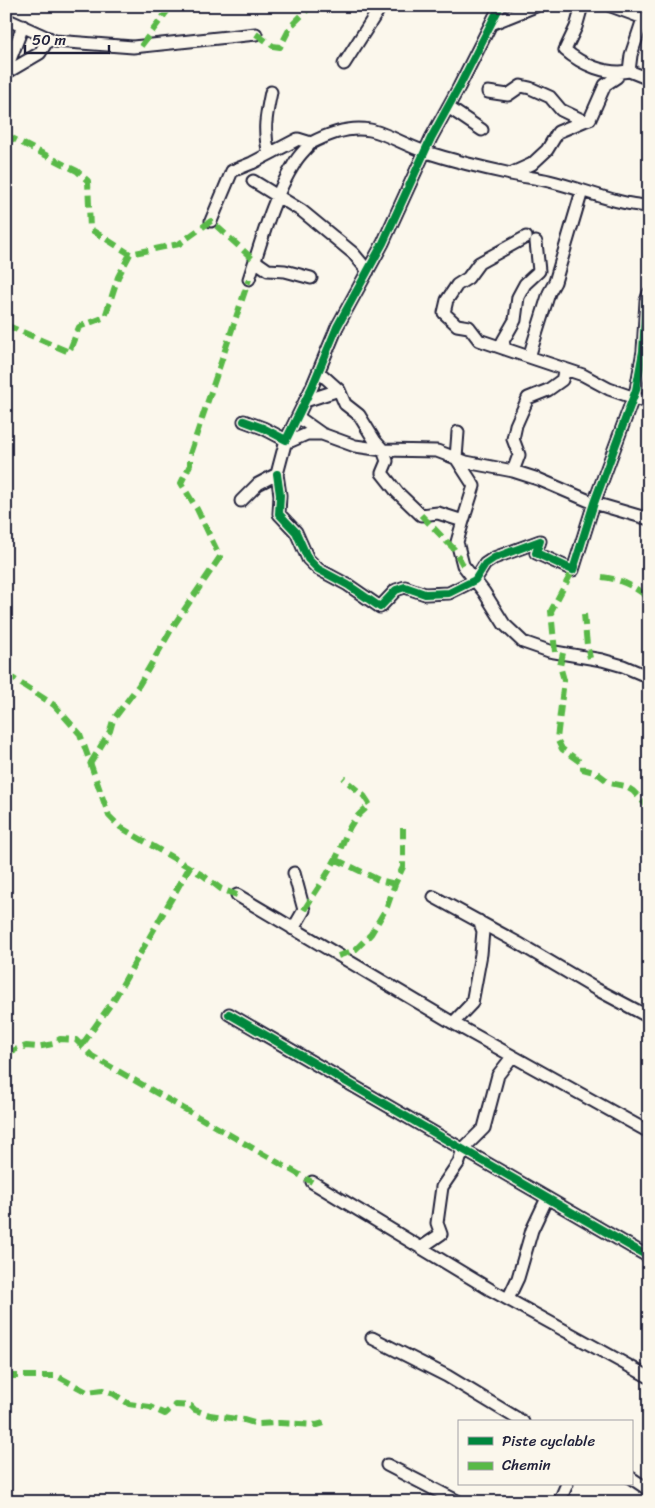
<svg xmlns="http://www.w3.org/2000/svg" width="655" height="1508" font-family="Sriracha,sans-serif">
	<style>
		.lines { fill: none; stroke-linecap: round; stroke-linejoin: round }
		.minor-casing { stroke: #22223b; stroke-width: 15 }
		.minor { stroke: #fbf7ec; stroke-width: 11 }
		.quiet { stroke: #58b947; stroke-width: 6; stroke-dasharray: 12 6; stroke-linecap: butt }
		.cycleway-casing { stroke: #fbf7ec; stroke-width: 11 }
		.cycleway { stroke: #00873e; stroke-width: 8 }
	</style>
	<rect width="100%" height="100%" fill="#fbf7ec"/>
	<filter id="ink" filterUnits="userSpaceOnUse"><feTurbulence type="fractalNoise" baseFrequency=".02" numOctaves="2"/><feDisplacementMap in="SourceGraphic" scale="10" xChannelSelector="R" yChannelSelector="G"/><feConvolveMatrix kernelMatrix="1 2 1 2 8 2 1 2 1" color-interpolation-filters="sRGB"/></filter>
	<g filter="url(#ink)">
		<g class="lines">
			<g class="minor-casing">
				<path id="minor" d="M582 6 576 27 565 50C582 65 607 75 629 71L631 55 643 19
					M611 6 649 20
					M6 19 55 41 133 47 256 34
					M491 24 536 6
					M344 64 381 6
					M6 70 23 26
					M629 71 649 79
					M6 73 40 53 49 38
					M488 92 508 95 521 86 530 88 550 97 561 110 584 121 590 119 605 85 617 77 618 73
					M448 107 482 130
					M311 143C328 134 350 126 370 130 386 133 409 147 426 152 454 161 483 168 511 174 524 177 537 178 549 181 583 189 614 204 649 206
					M269 154C263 130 266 116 271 92
					M510 174 532 164 547 150 558 132 584 121
					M253 181 302 211 353 253 368 271
					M582 191 555 282 549 293 529 357 583 375 609 389 649 403
					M211 221 232 171 252 163 298 139 311 143C305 150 298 156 294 164 272 199 262 240 249 279
					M526 237 479 263 468 278 457 285 447 300 444 313 457 325 469 327 479 340 529 357
					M255 261 268 270 285 271 311 278
					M505 349 503 341 515 320 518 297 525 284 539 271 536 242
					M339 390 345 404 359 415 375 441 383 450 437 451 466 462 513 471 538 479 594 503 649 519
					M305 401 339 390 319 372
					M298 417 322 434 355 446 383 450 387 461 382 473 397 492 421 515 438 513 463 521 474 486 456 458 458 432
					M244 421 263 428 286 440 312 387 337 327 383 243 431 138 459 87 500 6
					M513 471 519 455 513 439 516 425 528 398 548 390 562 380 565 369
					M277 474 280 495 279 514 296 532 308 559 318 569 348 585 380 607 396 590 405 587 425 594 449 593 475 580 485 564 494 558 540 541 536 553 573 570 594 503 636 390 643 351 646 301 649 293
					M241 501 258 484 277 474 286 440 291 441 307 434H322
					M463 521 457 542 463 565 484 592 504 624 523 642 549 651 602 660 623 666 649 677
					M237 895 453 1023 649 1132
					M434 897 518 943 596 989 649 1017
					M293 929 304 910 294 873
					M229 1014 649 1257
					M453 1023 472 1003 481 954 483 931 479 921
					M312 1182 491 1290 649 1377
					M422 1247 441 1234 437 1223 442 1187 459 1162 463 1149 484 1128 498 1075 512 1057
					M508 1299 518 1278 532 1230 547 1198
					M372 1338 447 1376 523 1422
					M387 1465 459 1502
					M631 1478 649 1490
					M559 1502 567 1484"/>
			</g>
			<use href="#minor" class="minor"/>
			<path class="quiet" d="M256 34 273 46 280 47 291 26 311 6
				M141 46 171 6
				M6 135 77 171 88 181 90 229 130 254
				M6 325 69 352 79 327 105 317 118 277 130 254 179 244 211 221 255 261
				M421 515 454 549 463 565
				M602 577C620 579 634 586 649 598
				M584 614 587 645 590 658
				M555 652 551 611 573 570
				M563 653 560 666 564 680 557 739 562 749 583 764V769L597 773 610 783 625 786 633 791 649 808
				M6 674 54 705 80 734 109 816 120 827 204 876 221 889 237 895
				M90 764 110 731 113 720 139 685 174 625 220 557 197 509 181 483 190 465V454L249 279
				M335 859 379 880 395 884
				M304 910C314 894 326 877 335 860 348 836 345 824 370 805L364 796 343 778
				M338 956 355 950 371 934 387 907 395 884 403 867V828
				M82 1045 113 1001 189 868
				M6 1053 26 1046 37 1047 53 1044 60 1039 76 1040 92 1056 312 1182
				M6 1376H57L87 1392 103 1390 114 1394 129 1404 150 1407 165 1414 175 1405 191 1406 195 1410 210 1415 244 1420 257 1424 280 1423 317 1425 324 1423"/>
			<g class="cycleway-casing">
				<path id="cycleway" d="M244 421 263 428 286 440 312 387 337 327 383 243 431 138 459 87 500 6
					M277 474 280 495 279 514 296 532 308 559 318 569 348 585 380 607 396 590 405 587 425 594 449 593 475 580 485 564 494 558 540 541 536 553 573 570 594 503 636 390 643 351 646 301 649 293
					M229 1014 649 1257"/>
			</g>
			<use href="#cycleway" class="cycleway"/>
		</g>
	</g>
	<rect width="655" height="1508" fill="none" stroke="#fbf7ec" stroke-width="25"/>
	<rect x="12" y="12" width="630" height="1483" fill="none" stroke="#22223b" stroke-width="2" filter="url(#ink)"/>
	<rect x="458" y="1420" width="175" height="65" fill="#fbf7ec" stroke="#a4a2a5"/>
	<rect x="468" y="1437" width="25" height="8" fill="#00873e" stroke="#a4a2a5"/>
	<text x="502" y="1446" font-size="15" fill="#22223b">Piste cyclable</text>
	<rect x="468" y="1462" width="25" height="8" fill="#58b947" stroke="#a4a2a5"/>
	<text x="502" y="1470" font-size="15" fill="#22223b">Chemin</text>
	<path d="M25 45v8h84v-8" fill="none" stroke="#22223b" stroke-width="2.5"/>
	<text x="32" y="45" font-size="15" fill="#22223b" stroke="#fbf7ec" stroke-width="4" paint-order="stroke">50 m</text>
</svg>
